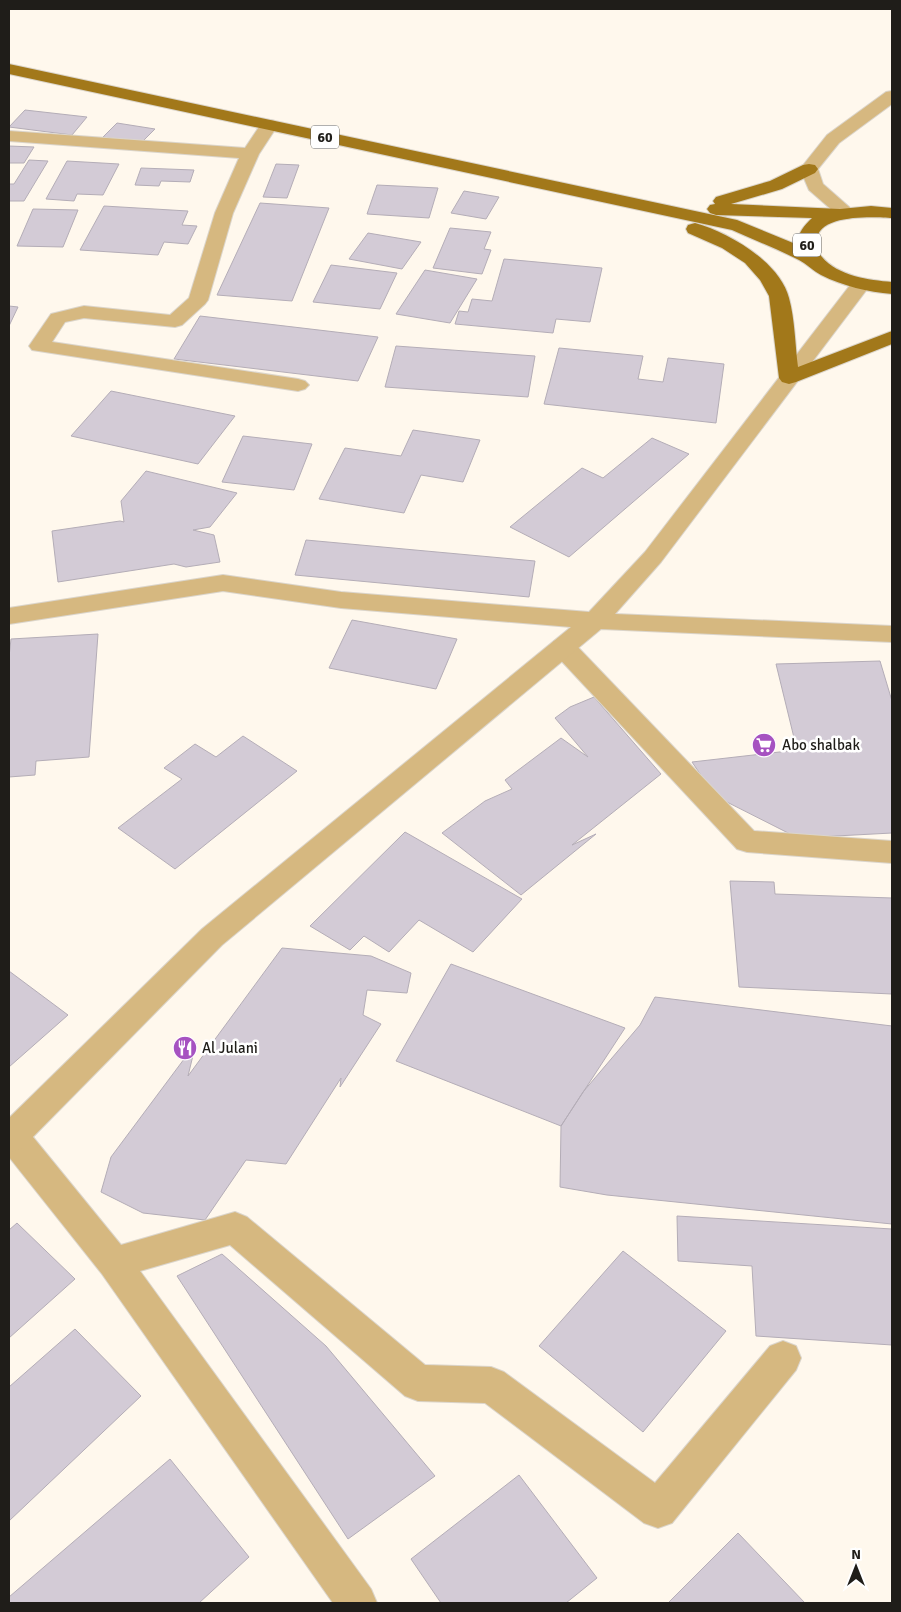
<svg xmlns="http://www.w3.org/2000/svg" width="901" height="1612" font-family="Signika,sans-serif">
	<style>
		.building { fill: #d3cbd6; stroke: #b4adb7 }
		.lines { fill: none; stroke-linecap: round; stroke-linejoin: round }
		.minor-casing { stroke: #dbd5cb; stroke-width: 2 }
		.tertiary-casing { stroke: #dbd5cb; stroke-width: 2 }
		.trunk-casing { stroke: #dbd5cb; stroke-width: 2 }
		.minor { fill: #d6b880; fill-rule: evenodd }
		.tertiary { fill: #d6b880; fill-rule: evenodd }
		.trunk { fill: #a2781a; fill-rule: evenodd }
		.labels { text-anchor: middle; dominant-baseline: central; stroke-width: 5; stroke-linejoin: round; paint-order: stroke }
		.shield { fill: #fff; stroke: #62615e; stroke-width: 1 }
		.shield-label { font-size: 14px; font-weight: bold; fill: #1f1d19 }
		.poi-label { font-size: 15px; fill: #1f1d19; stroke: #fff; text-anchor: start }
	</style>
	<rect width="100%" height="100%" fill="#fff8ed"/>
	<path class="building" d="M25 110 87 117 72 135 9 127Z
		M117 123 155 129 141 143 103 137Z
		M9 146 34 147 24 163H9Z
		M29 160 48 161 24 201H9V184H14Z
		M67 161 119 164 103 195 77 194 74 201 46 199Z
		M276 164 299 165 287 198 263 197Z
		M141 168 194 170 190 182 161 181 159 186 135 185Z
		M377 185 438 188 429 218 367 214Z
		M464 191 499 197 486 219 451 213Z
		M260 203 329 208 292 301 217 295Z
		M104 206 188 211 182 225 197 226 188 244 164 242 158 255 80 250Z
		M33 209 78 210 63 247 17 246Z
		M450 228 491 232 484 249 491 250 482 274 433 268Z
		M368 233 421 242 402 269 349 259Z
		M504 259 602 268 590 322 556 319 553 333 455 324 459 311 468 312 472 299 492 301Z
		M331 265 397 273 380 309 313 302Z
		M425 270 477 279 450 323 396 314Z
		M9 306 18 307 9 326Z
		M200 316 378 337 358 381 174 359Z
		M396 346 535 356 528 397 385 387Z
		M559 348 643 356 638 379 663 382 668 358 724 364 716 423 544 404Z
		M111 391 235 416 198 464 71 436Z
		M413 430 480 440 463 482 421 475 404 513 319 499 345 448 401 456Z
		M243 436 312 444 294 490 222 482Z
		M652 438 689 454 569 557 510 527 582 468 603 478Z
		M146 471 237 493 210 527 193 530 214 535 220 562 186 567 174 564 58 582 52 531 120 521 124 522 121 501Z
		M306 540 535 561 529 597 295 575Z
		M352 620 457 639 436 689 329 668Z
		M98 634 89 757 36 761 35 775 9 777V657L11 639Z
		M880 661 892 701V833L798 838 715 796 692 762 797 750 776 664Z
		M594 697 661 774 572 845 596 834 521 895 442 833 485 801 512 789 505 780 561 738 588 757 555 718 570 707Z
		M243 736 297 771 175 869 118 828 182 779 164 768 195 744 216 757Z
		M405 832 522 899 473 952 419 920 389 952 364 936 350 950 310 926Z
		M730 881 774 882 775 894 892 898V994L739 987Z
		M282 948 371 956 411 973 407 993 367 990 363 1015 381 1024 340 1087 341 1078 286 1164 246 1160 205 1220 143 1213 101 1192 111 1157 196 1043 188 1076Z
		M451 964 625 1028 561 1126 396 1061Z
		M9 971 68 1015 9 1067Z
		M655 997 892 1026V1224L607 1195 560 1187 561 1126 583 1092 640 1025Z
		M677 1216 892 1229V1345L756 1336 752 1266 678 1261Z
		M17 1223 75 1279 9 1338V1230Z
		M623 1251 726 1331 643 1432 539 1346Z
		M222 1254 326 1346 435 1476 348 1539 177 1276Z
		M75 1329 141 1396 9 1521V1387Z
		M170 1459 249 1557 199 1603H9V1597Z
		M519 1475 597 1578 566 1603H441L411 1559Z
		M738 1533 805 1603H668Z"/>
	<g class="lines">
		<g class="minor-casing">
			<path id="minor" d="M892 91V104L839 143 818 169 823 184 856 213 854 217 847 219 840 217 809 190 800 169 827 135 886 92Z
				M269 120 275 121 278 125 259 154 233 213 208 300 205 304 182 325 175 327 84 318 65 322 52 342 298 379 305 381 309 385 305 389 298 391 32 350 29 346 51 314 84 306 170 315 189 298 215 213 239 158 9 141V131L245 148 263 121Z
				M563 639 572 641 754 831 892 841V863L747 852 737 849 554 653 550 647 554 641Z
				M12 1122 24 1126 121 1245 235 1212 247 1217 425 1365 491 1367 504 1372 655 1483 770 1346 783 1341 796 1346 801 1358 796 1370 672 1523 658 1528 644 1523 485 1403 418 1401 405 1396 230 1245 140 1271 371 1589 377 1603H333L102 1274 9 1157V1123Z"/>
		</g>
		<g class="tertiary-casing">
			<path id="tertiary" d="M861 278 868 280 871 284 868 288 661 562 615 614 892 626V642L601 629 222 945 21 1149 9 1153V1118L202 929 571 627 341 608 223 591 9 624V608L223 575 341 592 589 612 645 552 854 280Z"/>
		</g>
		<g class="trunk-casing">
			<path id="trunk" d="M9 64 737 220 798 245C797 233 804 226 812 218L716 215 710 213 707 209 710 205 715 204 713 201 716 197 770 181 803 165 809 164 815 165 818 169 815 173 782 189 731 204 840 209 871 206 892 208V218C875 217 814 213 817 243 817 248 818 253 822 257 838 276 869 280 892 282V294C868 292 843 286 821 275 813 271 807 264 799 260 777 249 754 240 732 230L9 74Z
				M695 223C728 232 780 262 789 298 795 320 795 344 798 367L892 331V344L796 382 789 384 782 382 779 378 769 296 760 280 745 263 722 248 688 233 686 229 688 225Z"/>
		</g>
		<use href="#minor" class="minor"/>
		<use href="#tertiary" class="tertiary"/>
		<use href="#trunk" class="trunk"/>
	</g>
	<defs>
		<g id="supermarket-disc" transform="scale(1.25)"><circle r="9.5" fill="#a652c1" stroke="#fff"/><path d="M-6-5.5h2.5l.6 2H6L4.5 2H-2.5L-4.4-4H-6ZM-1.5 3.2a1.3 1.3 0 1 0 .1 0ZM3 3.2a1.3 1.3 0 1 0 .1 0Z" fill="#fff"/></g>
		<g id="restaurant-disc" transform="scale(1.25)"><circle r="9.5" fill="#a652c1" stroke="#fff"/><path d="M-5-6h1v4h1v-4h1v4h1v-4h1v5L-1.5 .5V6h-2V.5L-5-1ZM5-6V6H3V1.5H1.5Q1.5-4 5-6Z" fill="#fff"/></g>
	</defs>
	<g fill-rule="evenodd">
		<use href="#supermarket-disc" x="764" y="745"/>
		<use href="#restaurant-disc" x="185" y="1048"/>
	</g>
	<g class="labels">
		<g class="shield">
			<rect x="311" y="125.5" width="28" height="23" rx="4"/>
			<rect x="793" y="233.5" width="28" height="23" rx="4"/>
		</g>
		<g class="shield-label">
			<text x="325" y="137">60</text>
			<text x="807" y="245">60</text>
		</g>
		<g class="poi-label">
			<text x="782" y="745">Abo shalbak</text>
			<text x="202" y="1048">Al Julani</text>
		</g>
	</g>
	<rect width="901" height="1612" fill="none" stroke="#1f1d19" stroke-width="20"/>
	<g transform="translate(856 1567)" stroke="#ffffff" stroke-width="4" paint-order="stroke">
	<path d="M0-4L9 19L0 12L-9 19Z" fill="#1f1d19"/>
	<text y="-8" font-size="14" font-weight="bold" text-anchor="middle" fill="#1f1d19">N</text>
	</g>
</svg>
